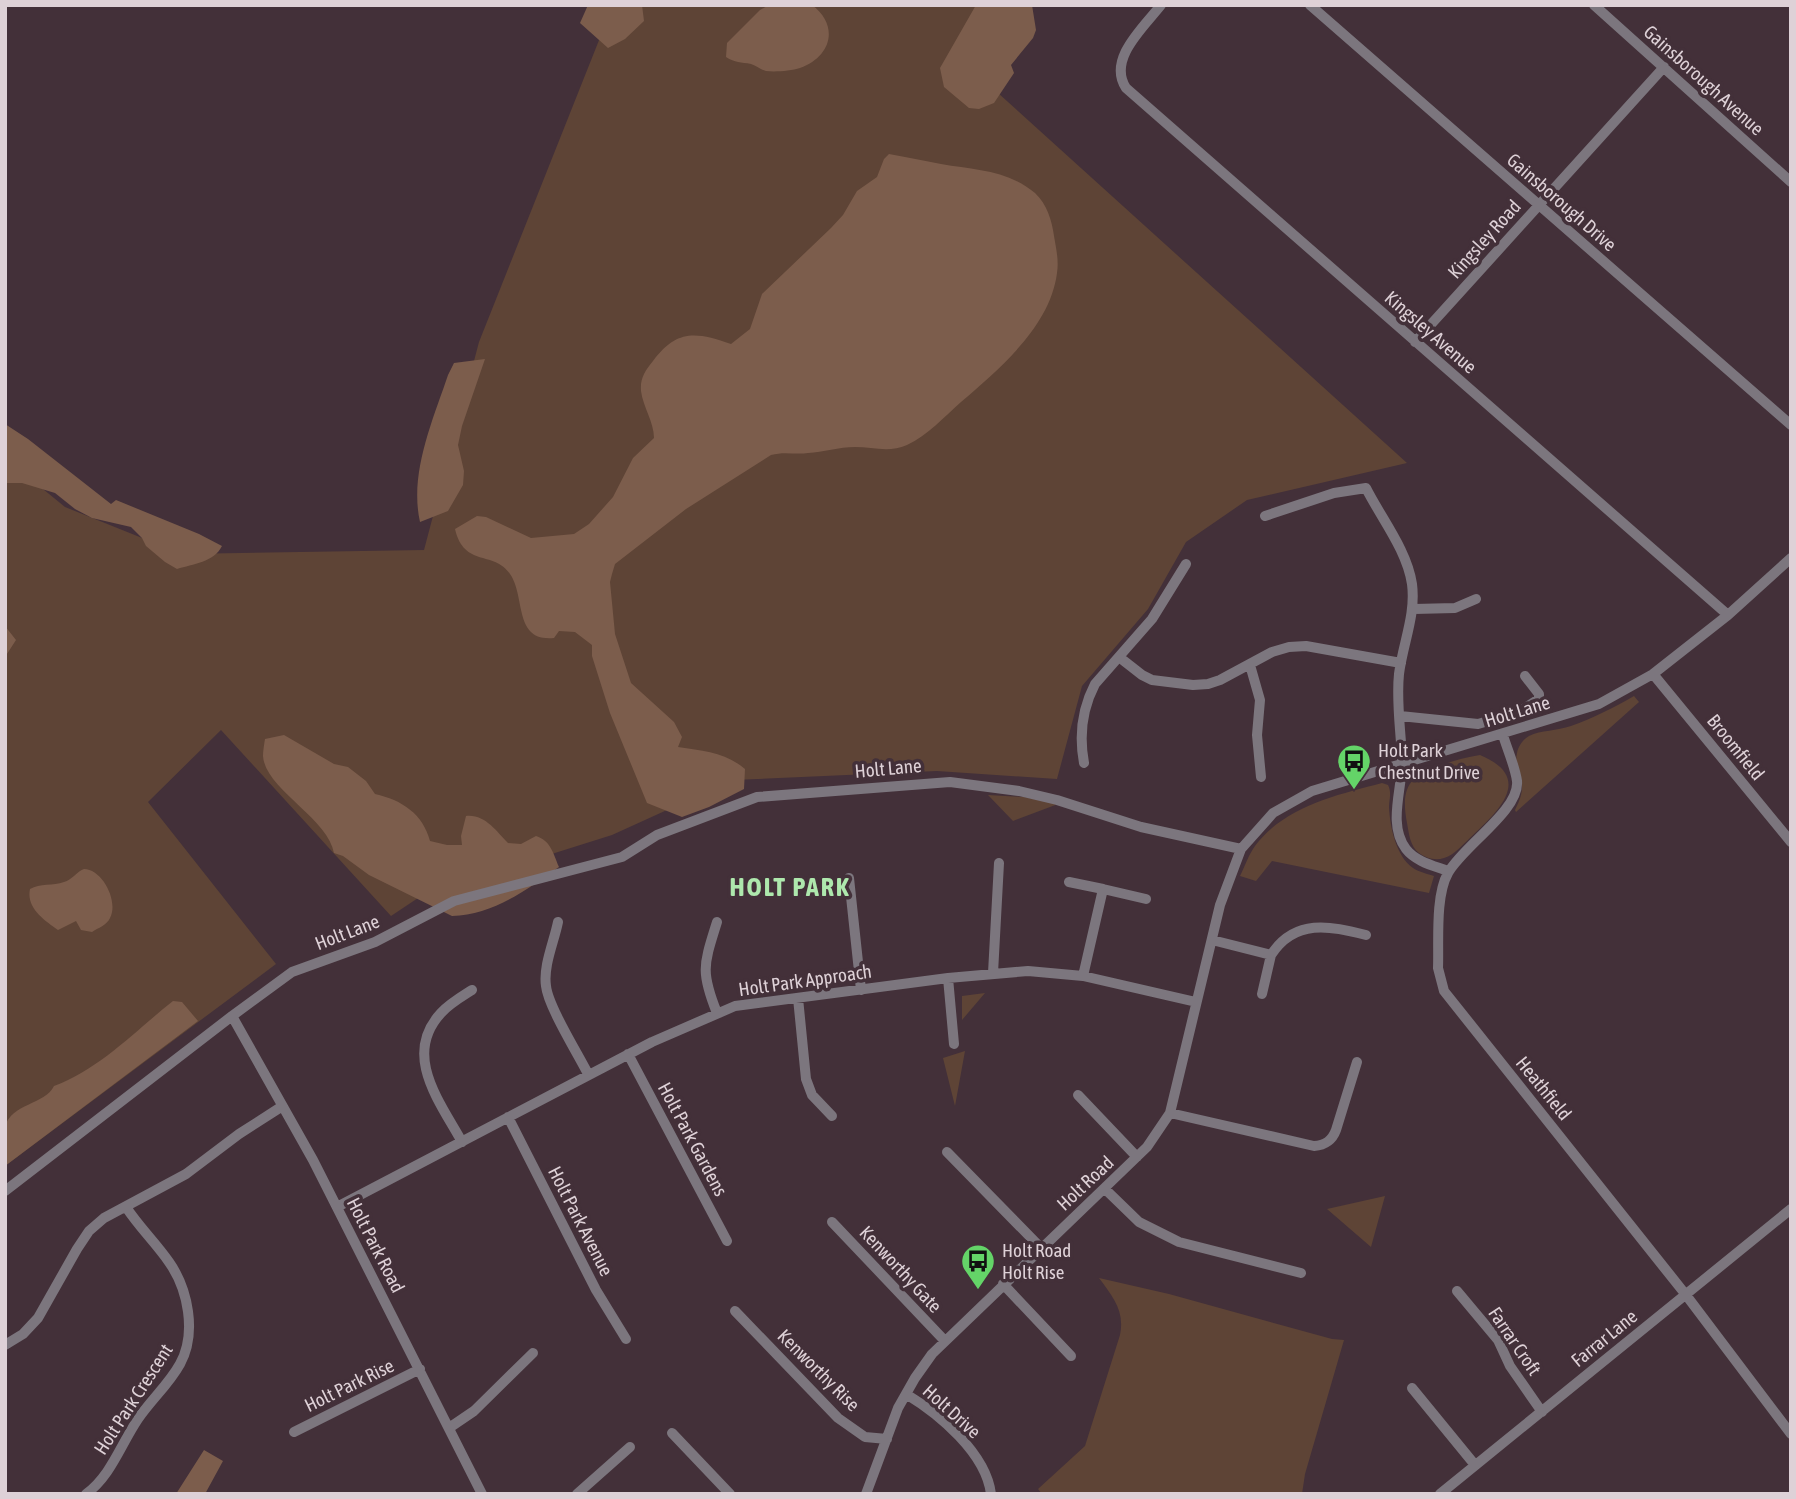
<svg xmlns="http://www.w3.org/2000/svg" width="1796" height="1499" font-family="'Asap Condensed',sans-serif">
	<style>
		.green { fill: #5e4436 }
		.forest { fill: #7c5d4c }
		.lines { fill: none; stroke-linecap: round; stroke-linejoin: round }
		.street { stroke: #7c767e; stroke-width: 10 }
		.labels { text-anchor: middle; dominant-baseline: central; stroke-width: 7; stroke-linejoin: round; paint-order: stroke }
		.street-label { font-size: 19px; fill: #ded1d7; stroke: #433039 }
		.poi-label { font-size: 19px; fill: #ded1d7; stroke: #433039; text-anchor: start }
		.district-label { font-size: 26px; font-weight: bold; letter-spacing: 2px; fill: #aee8ad; stroke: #433039 }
	</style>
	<rect width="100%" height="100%" fill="#433039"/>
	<path class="green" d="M613 5H1012L977 74 1407 463 1247 500 1186 542 1148 609 1082 686 1057 779 937 771 733 780 612 835 424 894 391 916 221 730 148 802 276 964 5 1166V458L65 507 182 554 424 550 479 342Z
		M1634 696 1639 702 1516 812 1515 810C1532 778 1512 776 1517 753 1518 747 1523 739 1529 736 1541 730 1557 731 1571 726 1593 718 1613 708 1634 696Z
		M1480 755C1533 777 1501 809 1473 835 1465 842 1455 855 1444 858 1435 861 1426 858 1419 853 1410 846 1409 834 1407 823 1400 786 1410 775 1444 764 1456 760 1467 757 1480 755Z
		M1382 783 1388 785C1392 793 1389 799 1389 807 1390 827 1396 856 1413 868 1419 872 1428 874 1434 876L1429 893 1272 861 1256 881 1240 876C1245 866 1249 854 1255 846 1285 806 1337 795 1382 783Z
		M988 795 1024 797 1058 804 1013 821Z
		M985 993 962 1020V996Z
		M965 1051 955 1106 943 1058Z
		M1385 1196 1371 1247 1327 1209Z
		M1099 1278 1169 1294 1332 1339 1344 1340 1305 1474 1302 1494H1042L1038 1489 1085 1446 1120 1335C1125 1311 1113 1297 1099 1278Z"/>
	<path class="forest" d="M588 5H642L644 21 625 39 608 48 580 23Z
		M769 5H812C840 26 831 57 800 68 791 71 775 72 766 71 761 70 757 66 751 64 741 62 735 63 726 57L727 43 760 10Z
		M976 5H1032L1036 30 1033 38 1011 65 1014 73 994 103 979 109 969 108 944 87 940 68Z
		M889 154C907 157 924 161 941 164 975 170 1008 170 1035 193 1047 204 1052 221 1054 236 1056 248 1059 260 1057 273 1050 327 999 369 961 402 944 417 928 435 907 445 889 453 873 447 855 447 839 447 823 452 808 453 795 455 785 451 771 455L686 509 615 564 612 574 610 582 615 634 631 683 674 722 682 737 678 747C704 751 725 752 745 769L744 789 709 807 682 817 647 803 610 713 592 656V645L575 632 559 631 554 638C513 642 526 597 510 574 494 550 464 568 455 529L477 516 486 517 531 538 574 534 589 524 613 497 633 458 654 438C654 422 643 407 641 391 640 378 645 371 653 361 677 329 696 332 731 344L750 329 762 294 831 228 843 215 857 191 877 177 884 159Z
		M485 359 462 426 458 445 464 471 463 485 448 511 420 522C409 473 433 420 448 375L454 363Z
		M5 424 28 439 111 504 116 500 199 534 222 546C214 562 193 564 177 569L165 562 146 546 142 538 131 527 92 518 75 509 55 493 22 483H5Z
		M5 626 16 640 5 657Z
		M284 735 334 764 348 767 366 781 375 794C402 800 423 814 430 841L447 845H462L461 836 466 816C485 814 496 831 508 843L521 844 536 836C551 841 553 853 559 867 527 890 492 915 452 916L369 875 343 856 334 853C328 818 265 789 263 756 263 751 264 745 265 739Z
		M84 869C102 869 119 901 110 918 107 925 98 928 92 932L81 930 76 921 58 930C44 920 26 908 30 889 40 883 53 886 64 882 72 880 76 872 84 869Z
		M173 1001 182 1002 198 1021 5 1166C5 1154 3 1138 5 1127 11 1103 45 1105 54 1086 100 1069 135 1031 173 1001Z
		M204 1450 223 1461 205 1494H176Z"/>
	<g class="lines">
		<path class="street" d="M1161 5C1144 27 1107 59 1126 88L1728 615
			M1310 5 1791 425
			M1594 5 1791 182
			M1415 342 1664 67
			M1265 516 1334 493 1366 488C1381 518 1407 550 1412 584 1416 615 1403 643 1399 674 1396 702 1401 731 1402 760 1403 787 1387 824 1406 849 1416 862 1435 866 1448 871
			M1414 609 1455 608 1476 599
			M1119 657 1142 675 1152 680 1193 685 1208 684 1220 680 1272 652 1289 647 1306 646 1401 663
			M1250 665 1260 700 1257 735 1261 777
			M1653 674 1791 842
			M1400 716 1478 724 1519 712 1539 699V694L1525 676
			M1503 735C1507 749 1515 766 1517 781 1520 810 1463 846 1448 873 1435 896 1439 942 1438 968L1444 991 1686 1295 1791 1434
			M1084 763C1079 736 1082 709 1095 684L1152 619 1186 564
			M849 878 861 990
			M1069 882 1103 889
			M558 922C554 942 543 966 546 986 548 1006 578 1054 588 1074
			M1212 940 1271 955C1295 918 1330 926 1366 935
			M993 973 999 863
			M1083 976 1103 889 1146 899
			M948 978 954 1044
			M1262 994 1271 955
			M798 998 806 1079 812 1095 832 1116
			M717 1013C700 971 704 964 717 922
			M232 1016 313 1160 482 1494
			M628 1054 727 1241
			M1078 1095 1137 1157
			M1170 1113 1314 1146C1325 1145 1332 1141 1336 1130L1357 1062
			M508 1117 596 1290 626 1339
			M462 1142C440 1102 402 1055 441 1013 449 1004 461 997 472 990
			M947 1152 1041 1248
			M1105 1189 1139 1222 1179 1242 1301 1273
			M5 1191 232 1016 292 972 375 942 454 901 622 857 657 835 757 797 950 782 1019 791 1057 800 1141 827 1241 849
			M337 1207 652 1042 735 1006 948 978 1028 971 1083 976 1196 1002
			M832 1222 944 1340
			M1003 1284 1071 1356
			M1457 1291 1498 1340 1510 1366 1542 1412
			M735 1311 838 1418 865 1437 887 1439
			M5 1345 23 1334 38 1318 77 1249 89 1231 104 1218 186 1174 239 1134 281 1107
			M1412 1388 1475 1465
			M906 1394C939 1414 986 1453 991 1494
			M449 1428 474 1411 533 1353
			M294 1432 420 1369
			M672 1433 730 1494
			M86 1494C111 1476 121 1444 138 1419 151 1400 169 1384 180 1364 197 1333 188 1289 169 1262 156 1243 139 1227 126 1207
			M577 1494 630 1447
			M866 1494 898 1408 915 1378 932 1354 1147 1147 1170 1113 1220 905 1241 849 1273 813 1312 791 1599 704 1653 674 1728 615 1791 558
			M1440 1494 1791 1209"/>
	</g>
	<defs>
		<g id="bus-pin" transform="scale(1.75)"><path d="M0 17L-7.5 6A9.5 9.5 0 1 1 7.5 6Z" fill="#64d468" stroke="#433039"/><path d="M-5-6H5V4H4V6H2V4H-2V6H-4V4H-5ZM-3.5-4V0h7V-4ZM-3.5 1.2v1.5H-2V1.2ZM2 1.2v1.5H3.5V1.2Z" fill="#111"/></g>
	</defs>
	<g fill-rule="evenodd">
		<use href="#bus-pin" x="1354" y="761"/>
		<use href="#bus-pin" x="978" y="1261"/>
	</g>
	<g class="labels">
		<g class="street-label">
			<text transform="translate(1704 80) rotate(42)">Gainsborough Avenue</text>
			<text transform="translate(1562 202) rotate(41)">Gainsborough Drive</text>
			<text transform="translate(1484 239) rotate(-48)">Kingsley Road</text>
			<text transform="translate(1431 332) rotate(41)">Kingsley Avenue</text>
			<text transform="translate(1517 711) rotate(-17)">Holt Lane</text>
			<text transform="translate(1736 747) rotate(51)">Broomfield</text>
			<text transform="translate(888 768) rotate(-5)">Holt Lane</text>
			<text transform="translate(347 932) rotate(-21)">Holt Lane</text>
			<text transform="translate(805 980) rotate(-8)">Holt Park Approach</text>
			<text transform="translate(1544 1088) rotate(51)">Heathfield</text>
			<text transform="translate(693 1139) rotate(62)">Holt Park Gardens</text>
			<text transform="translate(1085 1183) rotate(-43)">Holt Road</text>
			<text transform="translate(581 1221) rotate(63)">Holt Park Avenue</text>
			<text transform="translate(376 1245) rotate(63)">Holt Park Road</text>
			<text transform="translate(901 1269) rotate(47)">Kenworthy Gate</text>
			<text transform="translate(1604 1338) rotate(-39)">Farrar Lane</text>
			<text transform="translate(1515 1341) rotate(56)">Farrar Croft</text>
			<text transform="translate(819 1370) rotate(45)">Kenworthy Rise</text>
			<text transform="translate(349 1385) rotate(-26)">Holt Park Rise</text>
			<text transform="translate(133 1399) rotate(-57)">Holt Park Crescent</text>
			<text transform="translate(952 1411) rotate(42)">Holt Drive</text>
		</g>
		<g class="poi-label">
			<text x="1378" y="750">Holt Park<tspan x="1378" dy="22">Chestnut Drive</tspan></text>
			<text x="1002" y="1250">Holt Road<tspan x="1002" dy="22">Holt Rise</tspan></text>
		</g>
		<g class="district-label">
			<text x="790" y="887">HOLT PARK</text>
		</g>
	</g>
	<rect width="1796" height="1499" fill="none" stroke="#ded1d7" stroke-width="14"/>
</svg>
